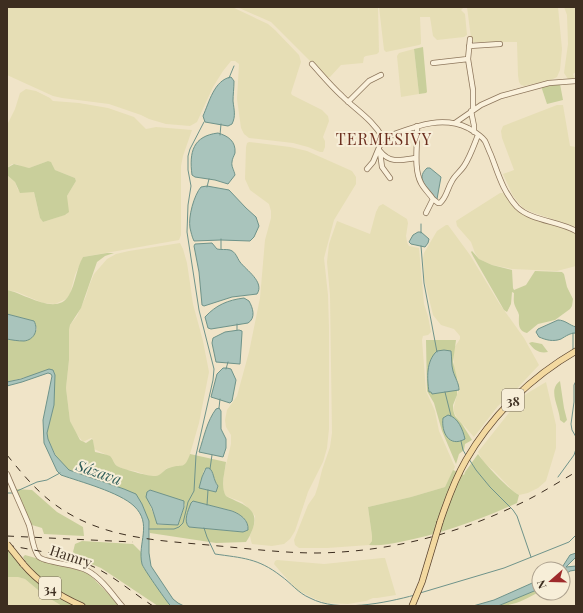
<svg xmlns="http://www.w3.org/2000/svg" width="583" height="613" font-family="'Playfair Display',serif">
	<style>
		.farmland { fill: #e6deb5 }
		.green { fill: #c9cf9b; fill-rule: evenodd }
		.water { fill: #a9c4bc; stroke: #6f938a }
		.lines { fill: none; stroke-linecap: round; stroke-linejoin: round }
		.stream { stroke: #6f938a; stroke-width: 1 }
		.minor-casing { stroke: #8d765c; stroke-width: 6 }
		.major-casing { stroke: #5b4430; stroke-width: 7 }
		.minor { stroke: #faf1dc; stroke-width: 4.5 }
		.major { stroke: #f3d9a0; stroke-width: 5.5 }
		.rail { stroke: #3d2e20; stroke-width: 1; stroke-dasharray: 7 7; stroke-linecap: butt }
		.major-bridge-casing { stroke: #5b4430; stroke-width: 7; stroke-linecap: butt }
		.major-bridge { stroke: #f3d9a0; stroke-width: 5.5 }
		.labels { text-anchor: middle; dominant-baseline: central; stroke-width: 4; stroke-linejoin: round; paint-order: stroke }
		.shield { fill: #f7eed8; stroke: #756857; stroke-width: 1 }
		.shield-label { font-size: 13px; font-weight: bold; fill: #3d2e20 }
		.street-label { font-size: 14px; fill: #3d2e20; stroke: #f7eed8 }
		.water-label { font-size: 15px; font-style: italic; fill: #2f5d5a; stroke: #f7eed8 }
		.quarter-label { font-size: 16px; letter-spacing: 1px; fill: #6b2e1e; stroke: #f7eed8 }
	</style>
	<rect width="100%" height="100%" fill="#f0e4c8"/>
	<path class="farmland" d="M7 7H232L268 24 275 30 299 55 301 62 291 93 292 95 322 110 328 116 329 121 323 137 325 141V147L323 152H320L308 147 293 143 249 138 244 134 241 128 237 99 239 64 235 61H231L223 71 213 87 197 122 190 126 166 124 149 119 141 115 109 104 62 98 53 96 7 75Z
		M237 7H378L379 52 377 54 366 56 364 57 363 63 341 65 330 77 327 78 271 22Z
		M379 7H464L461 10 465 14 467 35 464 37 437 40 433 36 430 17H420L421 40V44L419 45 386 52 384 50Z
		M467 7H558L562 49 560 70 557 77 551 80 524 86 521 85 519 82 518 75 517 42H473L471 38Z
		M564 7H576V72L573 74 575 79H568L564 73 568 44 567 15Z
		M414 49 419 94 401 97 397 56 399 53Z
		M26 89 36 91 50 98 53 101 79 103 108 108 134 117 146 129 156 127 192 130 183 156 181 166V235L179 240 83 257 75 275 70 294 66 299 55 304 43 303 17 292 7 290V175L15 182 18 190 27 192H34L40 218 43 222 67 214V196L76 181 75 178 55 170 52 164 48 161 29 168 23 167 16 164H12L7 168V125L15 109 20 93Z
		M557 105H563L570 146 576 147V227L534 213 523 208 513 196 503 174 514 170 502 138 501 131 503 126Z
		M249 142 290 147 307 151 352 171 356 177V184L334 220 324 258 328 295 329 328V429L327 448 323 462 308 492 295 531 290 539 284 544 272 546 252 544 251 541 250 536 255 522V516L251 511 242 502 226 496 224 492 223 487 224 473 231 444V435L226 427 225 420 227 410 237 396 249 352 260 298 265 240 271 218V211L269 204 250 190 245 179 246 147 247 143Z
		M500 193H505L516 209 521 213 565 227 576 234V266L557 271 512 269 492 265 479 259 475 253 471 242 457 226 456 221Z
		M383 204 407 219 408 223 406 236 407 242 409 246 419 248 424 304 428 316 431 332 428 335 423 336 422 340 426 391 435 411 439 431 455 467 445 487 411 497 368 507 372 536V541L369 545 327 548H299L295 545 294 540 308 505 315 495 318 486 322 470 330 447 332 433 330 295 327 262 329 244 337 221 370 234 376 212 379 206Z
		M446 225H448L470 255 499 303 524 338 539 365 512 394 498 406 474 437 457 418 453 410 459 387 454 370V348L460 339V336L454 329 441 325 433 315 424 278 423 258 424 253 437 231Z
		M180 243 183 249 187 263 193 304 203 341 209 372 199 423 188 461 185 464 180 467 167 468 159 476 152 477 135 471 126 470 117 466 109 456 94 449 93 439 91 438 83 442 75 432 70 421 66 388 69 360V330L70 325 77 316 86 296 89 286 94 274 107 259 116 254 129 251Z
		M546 382 556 425V448L546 481 538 488 528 493 519 495 514 492 493 470 484 463 478 452 519 400 526 394Z
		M382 558H385L396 595 377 598H373L366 601 348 604 326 603 315 599 297 590 279 570 274 564 275 561 277 560 324 564Z
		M7 577H18L25 579 44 595 62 606H7Z"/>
	<path class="green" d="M423 47 427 92 426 93 419 94 414 49Z
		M560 84 563 100 547 104 541 86Z
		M48 161 51 162 55 170 75 178 76 181 67 196 69 212 65 215 43 222 40 218 34 192 20 193 15 182 7 175V168L14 164 29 168Z
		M472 251 479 259 492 265 512 270 513 288 514 290 526 285 535 271 562 272 564 274 567 287 573 299 572 306 570 309 555 320 538 324 527 333C517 331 519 322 519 315 518 311 516 309 515 306 513 301 514 297 514 293L512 292 511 304 507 312 504 310 473 256 471 252Z
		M107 253H114L105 256 97 262 81 308 70 325 69 330V360L66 388 70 421 80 440 86 443 92 439 93 440 95 452C99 453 106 454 110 456 113 459 114 464 117 466 122 469 151 477 156 476 162 475 164 469 169 468 182 463 184 471 190 454L226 462C225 472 220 486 226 496 240 504 260 507 253 528 251 533 249 538 246 542L216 543 150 533 149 521 142 504 124 489 69 470 57 458 48 439 47 433 54 405 53 370 7 382V339C19 341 31 343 37 329L34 321 7 314V290C24 293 57 317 69 295 76 283 76 269 83 257ZM207 468C214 469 213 480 218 486L216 492 199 488 204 470ZM150 490 183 501 185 505 178 525H158L147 498V492ZM192 501 233 511C241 515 249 520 248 530L243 532 189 527Z
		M426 340H456L453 362 457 378V395L453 405V410L455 416 462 424 472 440 465 444 464 450 459 454 456 464 442 431 434 403 427 391Z
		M532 342 542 344 548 352C539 354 533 349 529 343Z
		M560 381 564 408 567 420 564 423 560 420C560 408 547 390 560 381Z
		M478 454C483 462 510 491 519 495L517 503C479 520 441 534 400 542 389 544 380 546 369 545L372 541V536L368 507 411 497 445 487 453 470 464 475 465 472Z
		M16 489 32 490 57 512 83 527 84 536 44 534 42 528 32 525Z
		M82 541 133 544 141 552 142 565 171 606H158L101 568 72 556 75 544Z
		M7 549C27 574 45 592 75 606H62L44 595 25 579 18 577H7Z
		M25 555 88 573 120 606C110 606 98 608 89 606 70 601 31 575 23 557Z
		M539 589V592C526 599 514 606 498 606Z"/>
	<path class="water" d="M231 77 234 81C234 88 233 95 233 101 234 110 236 116 232 124L228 126 205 122 203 116C209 103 214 80 231 77Z
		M218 133C228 136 236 141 235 153 234 156 232 159 232 162 231 166 234 170 235 175L228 184 215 180 195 177 192 175C189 152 193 136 218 133Z
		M427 168H430L441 177 437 199 435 198C430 188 414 180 427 168Z
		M207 186 229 190 246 208 256 217 259 226 254 237 250 241 221 240 194 241C192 237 191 232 190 228 188 217 194 195 201 187Z
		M418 232H421L429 239 428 243 425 247 411 244 409 242 413 235Z
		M212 243 217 249C221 250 226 249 230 250 236 252 237 258 240 262 246 270 265 282 257 294L232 297 204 306 202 305 199 272 194 246 195 244Z
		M244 298 249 301C253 308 256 318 248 323L211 329 208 328 205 317C216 305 228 300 244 298Z
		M7 314 34 321C39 330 34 340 24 341 18 341 12 340 7 339Z
		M558 320C565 320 569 325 576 327V333C570 333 566 336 561 339 553 342 546 340 539 337L536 332 538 329Z
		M239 330 242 331V333L240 364 216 362 212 343 213 338 225 332Z
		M444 350 451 351C452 358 451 364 453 371 455 378 459 383 459 390L432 394 431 392H429C427 378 426 361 437 351Z
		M223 368H227L231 369 236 380 232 401 230 403 211 397 217 374Z
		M49 369 53 370 55 375 54 405 47 433 48 439 55 455 69 470 124 489 136 494 142 504 149 521V553L151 566 173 599 178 603 184 606H171L169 604C165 599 143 568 142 564 137 543 153 524 134 506 119 492 81 482 61 475L57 471 44 443 43 420 52 376 51 374 48 373 22 382 7 386V382L21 379Z
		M219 408 221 411V429L226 439V448L223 457 199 452C204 437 207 421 216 409Z
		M448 415C458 417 463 430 465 439 449 448 441 432 443 418Z
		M206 468H209C214 471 213 480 218 486L216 492 199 488 202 477Z
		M150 490 184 501V507L178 525 157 524 152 508 146 497 147 492Z
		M193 501 232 511C240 514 249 520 248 530L243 532 189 527C183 521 188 511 191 503Z
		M576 553V557L566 567 576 566V570L570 571 563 576V569H561L570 555Z
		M539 580V589L498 606H473L494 600Z"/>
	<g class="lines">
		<path class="stream" d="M229 78 234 66
			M220 135 221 124
			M207 187 209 179
			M421 224V233
			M221 239V249
			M421 246 424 283 437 352
			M237 330V324
			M573 333V350
			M226 369 228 362
			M576 381 574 385V402L571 424 572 430 576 437
			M445 392 451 416
			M219 408 220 399
			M461 441 463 450 466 455
			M469 459 476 470 490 487 513 510 517 516 531 557
			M210 469 212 455
			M558 477 574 455 576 449
			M17 491 37 482 47 480 60 473
			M7 493H12
			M207 505 208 490
			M204 528 207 537 215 554C242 558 258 558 281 576 291 583 298 593 310 598 338 613 385 603 415 595
			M149 529H174L179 527 183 523 188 502 194 491 196 455 213 380 214 369 199 310 187 232 188 205 191 186 188 170V156L190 149 204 122
			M420 593 504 568 569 542 576 535"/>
		<g class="minor-casing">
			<path id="minor" d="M470 39 468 59 473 90V110
				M469 46 500 44
				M433 63 468 59
				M312 64C322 75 331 86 342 96 356 110 373 120 383 138L373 162 367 169
				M348 102 369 81 381 75
				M471 111 474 126V132
				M455 123 481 105 501 96 549 83 576 81
				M417 126C418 144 413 168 421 183 424 189 429 193 433 199L426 213
				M383 138C410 129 439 114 468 128 473 131 481 135 485 141 487 145 489 151 491 155 498 173 503 192 517 207 531 221 559 221 576 231
				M380 151C390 164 402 160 416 158
				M380 152 382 167 390 178
				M433 199 438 203H440C447 197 447 189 452 181 455 175 460 172 464 166 470 157 474 145 478 135
				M7 474C14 491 22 508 29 525 32 534 32 549 39 557 45 563 77 564 88 571 102 579 112 594 122 606"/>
		</g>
		<g class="major-casing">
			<path id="major" d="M440 522C447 501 455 479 466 460 492 415 531 377 576 351
				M23 564C39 583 59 596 82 606"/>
		</g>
		<use href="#minor" class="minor"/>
		<use href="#major" class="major"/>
		<path class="rail" d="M7 455C20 471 33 487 49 500 99 540 158 540 219 546 252 549 284 553 317 553 387 552 455 535 517 505 537 496 557 483 576 472
			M7 536 133 542
			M7 545C36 551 67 554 94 567 115 577 133 593 153 606"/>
		<g class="major-bridge-casing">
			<path id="major-bridge" d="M7 544 23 564
				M412 606 422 582 440 522"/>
		</g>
		<use href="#major-bridge" class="major-bridge"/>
	</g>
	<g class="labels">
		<g class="shield">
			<rect x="502" y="389" width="22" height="22" rx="3"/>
			<rect x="39" y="577" width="22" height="22" rx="3"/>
		</g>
		<g class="shield-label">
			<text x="513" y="400">38</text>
			<text x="50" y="588">34</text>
		</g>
		<g class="street-label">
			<text transform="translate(71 556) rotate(18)">Hamry</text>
		</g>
		<g class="water-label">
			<text transform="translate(99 472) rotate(19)">Sázava</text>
		</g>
		<g class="quarter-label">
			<text x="384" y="138">TERMESIVY</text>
		</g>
	</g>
	<rect width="583" height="613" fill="none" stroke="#3d2e20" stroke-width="16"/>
	<g transform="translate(551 581) rotate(250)"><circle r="19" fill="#f7eed8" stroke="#ada18e"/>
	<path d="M0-3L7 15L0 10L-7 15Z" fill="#9e2a2b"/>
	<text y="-6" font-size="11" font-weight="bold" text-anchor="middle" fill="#3d2e20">N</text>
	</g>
</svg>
